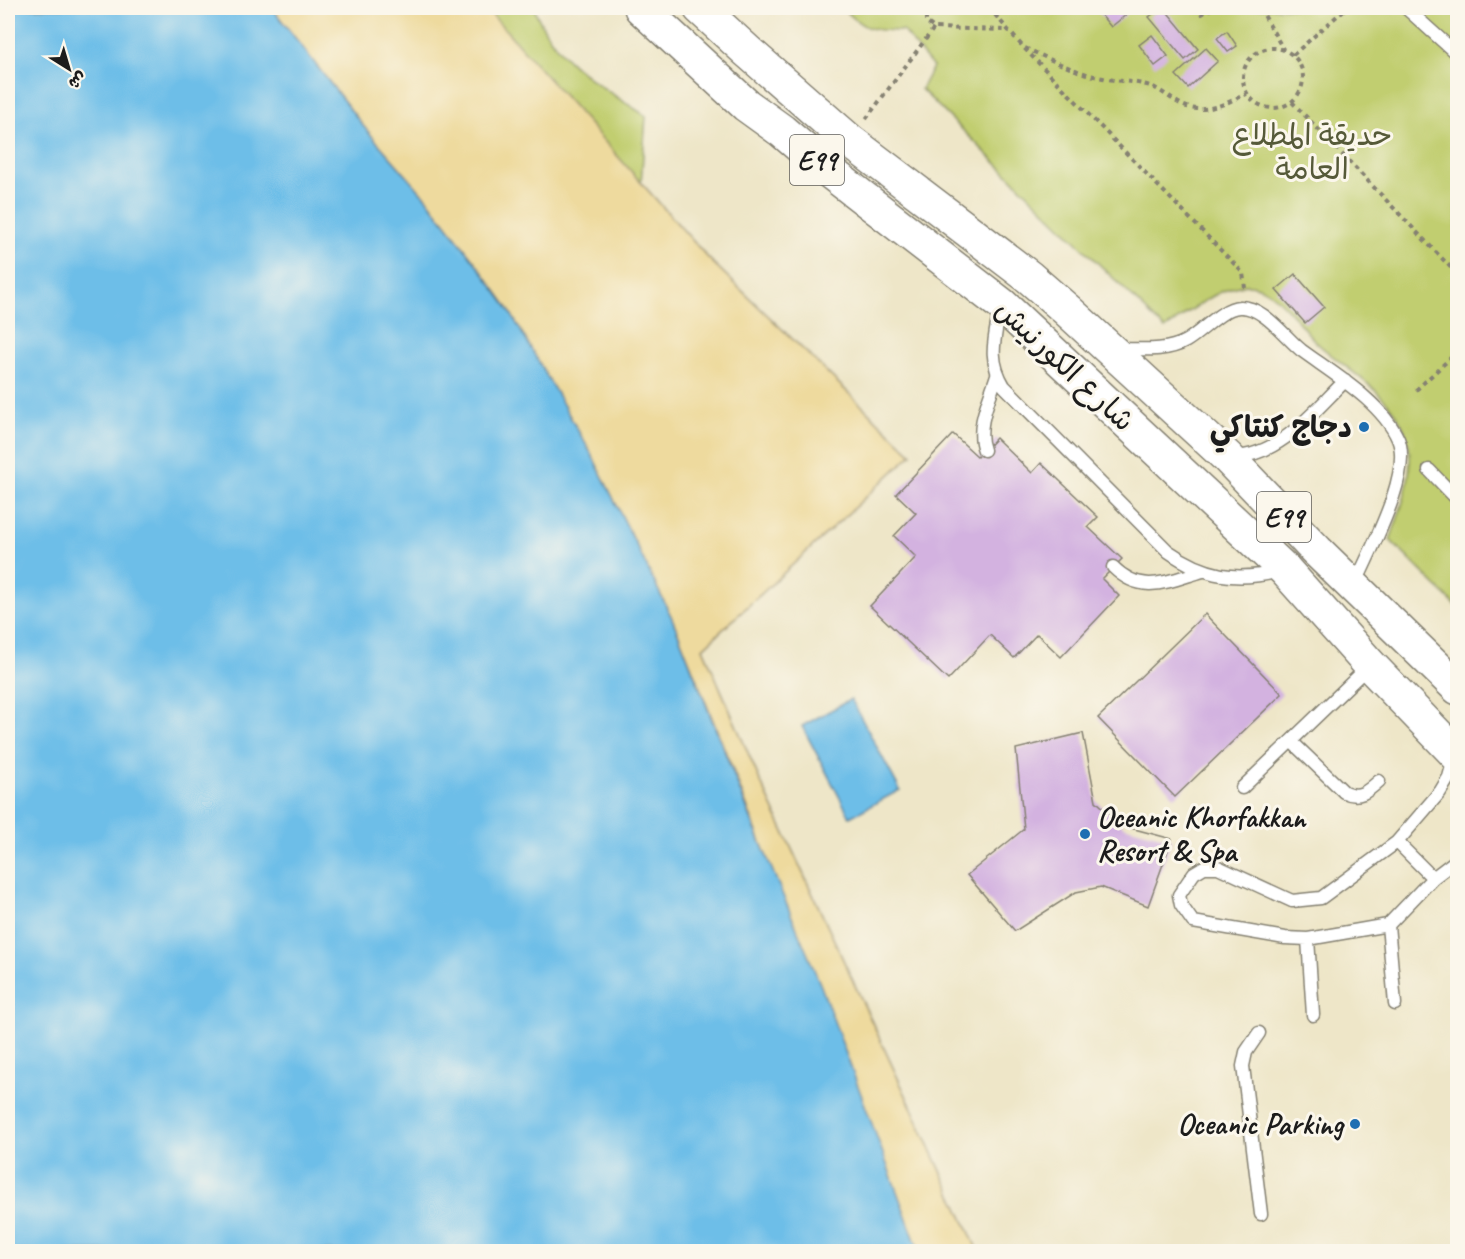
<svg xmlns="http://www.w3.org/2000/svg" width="1465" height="1259" font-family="Caveat,'Playpen Sans Arabic',sans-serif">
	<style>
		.green { fill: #c1ce6f; stroke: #6e7546; stroke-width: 1.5 }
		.sand { fill: #eeda9e; stroke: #857b5d; stroke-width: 1.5 }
		.water { fill: #6dbee8; stroke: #446d82; stroke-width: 1.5 }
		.building { fill: #d3b2e0 }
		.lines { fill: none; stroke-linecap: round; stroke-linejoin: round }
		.service-casing { stroke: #858172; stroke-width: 15 }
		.trunk-casing { stroke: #858172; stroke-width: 36 }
		.path { stroke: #858172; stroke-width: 4; stroke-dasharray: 4.5 4.5; stroke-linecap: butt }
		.service { stroke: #fff; stroke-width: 12 }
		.trunk { stroke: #fff; stroke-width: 33 }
		.poi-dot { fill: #1f6fb2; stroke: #fbf7ec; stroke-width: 2 }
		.labels { text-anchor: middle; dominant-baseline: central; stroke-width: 6; stroke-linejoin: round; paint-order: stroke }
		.shield { fill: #fbf7ec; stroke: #5f5e5a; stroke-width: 1.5 }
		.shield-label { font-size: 28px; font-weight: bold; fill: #1c1c1c }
		.park-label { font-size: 30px; fill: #565a39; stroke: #fbf7ec }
		.street-label { font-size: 30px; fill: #1c1c1c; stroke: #fbf7ec }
		.poi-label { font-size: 30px; font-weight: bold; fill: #1c1c1c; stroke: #fbf7ec; text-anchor: end }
	</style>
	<rect width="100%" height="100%" fill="#fbf7ec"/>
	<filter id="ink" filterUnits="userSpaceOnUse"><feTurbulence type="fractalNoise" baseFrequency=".0167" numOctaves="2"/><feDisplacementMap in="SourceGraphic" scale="12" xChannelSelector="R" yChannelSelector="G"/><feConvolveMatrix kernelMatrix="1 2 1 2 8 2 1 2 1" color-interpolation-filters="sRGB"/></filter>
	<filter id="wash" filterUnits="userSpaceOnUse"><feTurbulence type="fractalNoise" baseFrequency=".008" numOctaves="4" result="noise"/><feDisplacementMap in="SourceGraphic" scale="24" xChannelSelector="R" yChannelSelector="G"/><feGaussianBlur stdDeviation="1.35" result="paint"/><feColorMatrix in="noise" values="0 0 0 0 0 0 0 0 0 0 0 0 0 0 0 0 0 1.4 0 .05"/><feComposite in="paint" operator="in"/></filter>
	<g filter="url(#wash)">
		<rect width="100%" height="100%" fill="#eee6c8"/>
		<path class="green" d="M486 8H534C555 62 600 86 646 116L641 183Z
			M843 8H1457V607L1390 540C1402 506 1419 465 1404 429 1388 391 1346 370 1317 343 1301 327 1288 306 1270 293 1264 289 1256 285 1249 285 1221 284 1187 314 1165 329L921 89 933 67 903 31C871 30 866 32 843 8Z"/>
		<path class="sand" d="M272 8H486L709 259 912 454 703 648 758 776 978 1251H919L735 775 672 618 592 455 506 305 475 262 427 199 364 127Z"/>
		<path class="water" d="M8 8H272L364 127 427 199 475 262 506 305 592 455 672 618 753 824 821 986 919 1251H8Z
			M851 699 900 790 850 817 802 726Z"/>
		<g id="blocks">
			<path class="building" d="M1095 8H1121L1127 14 1111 27Z
				M1161 8H1164L1198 49 1185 60 1149 17Z
				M1227 31 1237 46 1228 52 1217 38Z
				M1152 35 1168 56 1155 66 1139 45Z
				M1206 48 1218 61 1188 88 1176 75Z
				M1295 274 1324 307 1305 323 1276 290Z
				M953 434 978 457 996 438 1032 473 1041 463 1098 517 1088 527 1122 559 1102 579 1119 596 1061 657 1037 634 1014 658 990 635 948 680 870 606 916 557 894 536 916 513 896 494Z
				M1205 614 1282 694 1175 797 1098 718Z
				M1083 733 1096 801 1123 826 1172 839 1148 906 1101 887 1076 892 1015 931 967 875 1024 829 1016 749Z"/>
		</g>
	</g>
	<g filter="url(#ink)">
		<use href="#blocks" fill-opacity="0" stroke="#858172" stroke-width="1.5"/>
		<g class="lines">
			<g class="service-casing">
				<path id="service" d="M1406 8 1458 55
					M1000 308C995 339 987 358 1004 386L1168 551C1205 577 1236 582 1280 571
					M1119 349C1140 349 1167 352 1186 341 1202 332 1222 308 1239 307 1262 305 1284 336 1301 350 1332 373 1382 402 1398 439 1413 473 1369 552 1355 585
					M984 450C975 427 990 398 997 375
					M1233 457C1280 456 1313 412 1345 381
					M1429 470 1458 500
					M1113 567C1142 596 1168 581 1203 571
					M1291 741 1344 792C1359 799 1367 792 1379 781
					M1455 756 1449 777 1440 792 1397 842 1321 898 1292 901 1218 867H1204L1194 873 1179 895 1181 905 1193 922 1285 938 1308 939 1388 925 1433 878 1458 859
					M1242 788 1369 666
					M1397 842 1433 878
					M1388 925 1395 1004
					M1308 939 1313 1015
					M1259 1033 1246 1052 1243 1066 1261 1214"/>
			</g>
			<g class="trunk-casing">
				<path id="trunk" d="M641 8 746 105 782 131 830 172 1001 304 1285 570 1370 665 1458 756
					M700 8 747 51 850 141 1029 277 1067 310 1227 457 1317 551 1458 688"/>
			</g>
			<path class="path" d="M930 8 926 17V22L934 28 1008 30
				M989 8 1024 48 1243 273 1245 288
				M1193 8 1202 14 1213 8
				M1260 8 1283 49
				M1243 78a30 30 0 1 1 60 0a30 30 0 1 1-60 0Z
				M1025 48C1050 59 1076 73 1103 78 1120 82 1137 81 1153 87 1168 94 1181 109 1198 109 1215 110 1232 100 1247 94
				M1293 55 1346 8
				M1292 102 1458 275
				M866 119 934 28
				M1416 390 1458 351"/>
			<use href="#service" class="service"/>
			<use href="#trunk" class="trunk"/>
		</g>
	</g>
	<g class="poi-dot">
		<circle cx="1364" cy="427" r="6"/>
		<circle cx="1085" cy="834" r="6"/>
		<circle cx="1355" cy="1124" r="6"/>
	</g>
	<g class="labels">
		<g class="shield">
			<rect x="790" y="135" width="54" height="50" rx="4.5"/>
			<rect x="1257" y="492" width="54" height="50" rx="4.5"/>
		</g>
		<g class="shield-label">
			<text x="817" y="160">E99</text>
			<text x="1284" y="517">E99</text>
		</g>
		<g class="park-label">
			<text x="1312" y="135">حديقة المطلاع<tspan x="1312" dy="34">العامة</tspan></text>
		</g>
		<g class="street-label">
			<text transform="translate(1065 365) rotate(43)">شارع الكورنيش</text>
		</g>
		<g class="poi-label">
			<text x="1352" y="427">دجاج كنتاكي</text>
			<text x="1097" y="817" text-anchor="start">Oceanic Khorfakkan<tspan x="1097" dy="34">Resort &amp; Spa</tspan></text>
			<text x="1343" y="1124">Oceanic Parking</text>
		</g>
	</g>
	<rect width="1465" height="1259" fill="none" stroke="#fbf7ec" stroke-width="30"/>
	<g transform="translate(69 69) rotate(143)" stroke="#fbf7ec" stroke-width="4.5" paint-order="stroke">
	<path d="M0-4.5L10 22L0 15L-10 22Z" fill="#1c1c1c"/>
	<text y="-9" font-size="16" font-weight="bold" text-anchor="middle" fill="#1c1c1c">ش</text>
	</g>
</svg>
